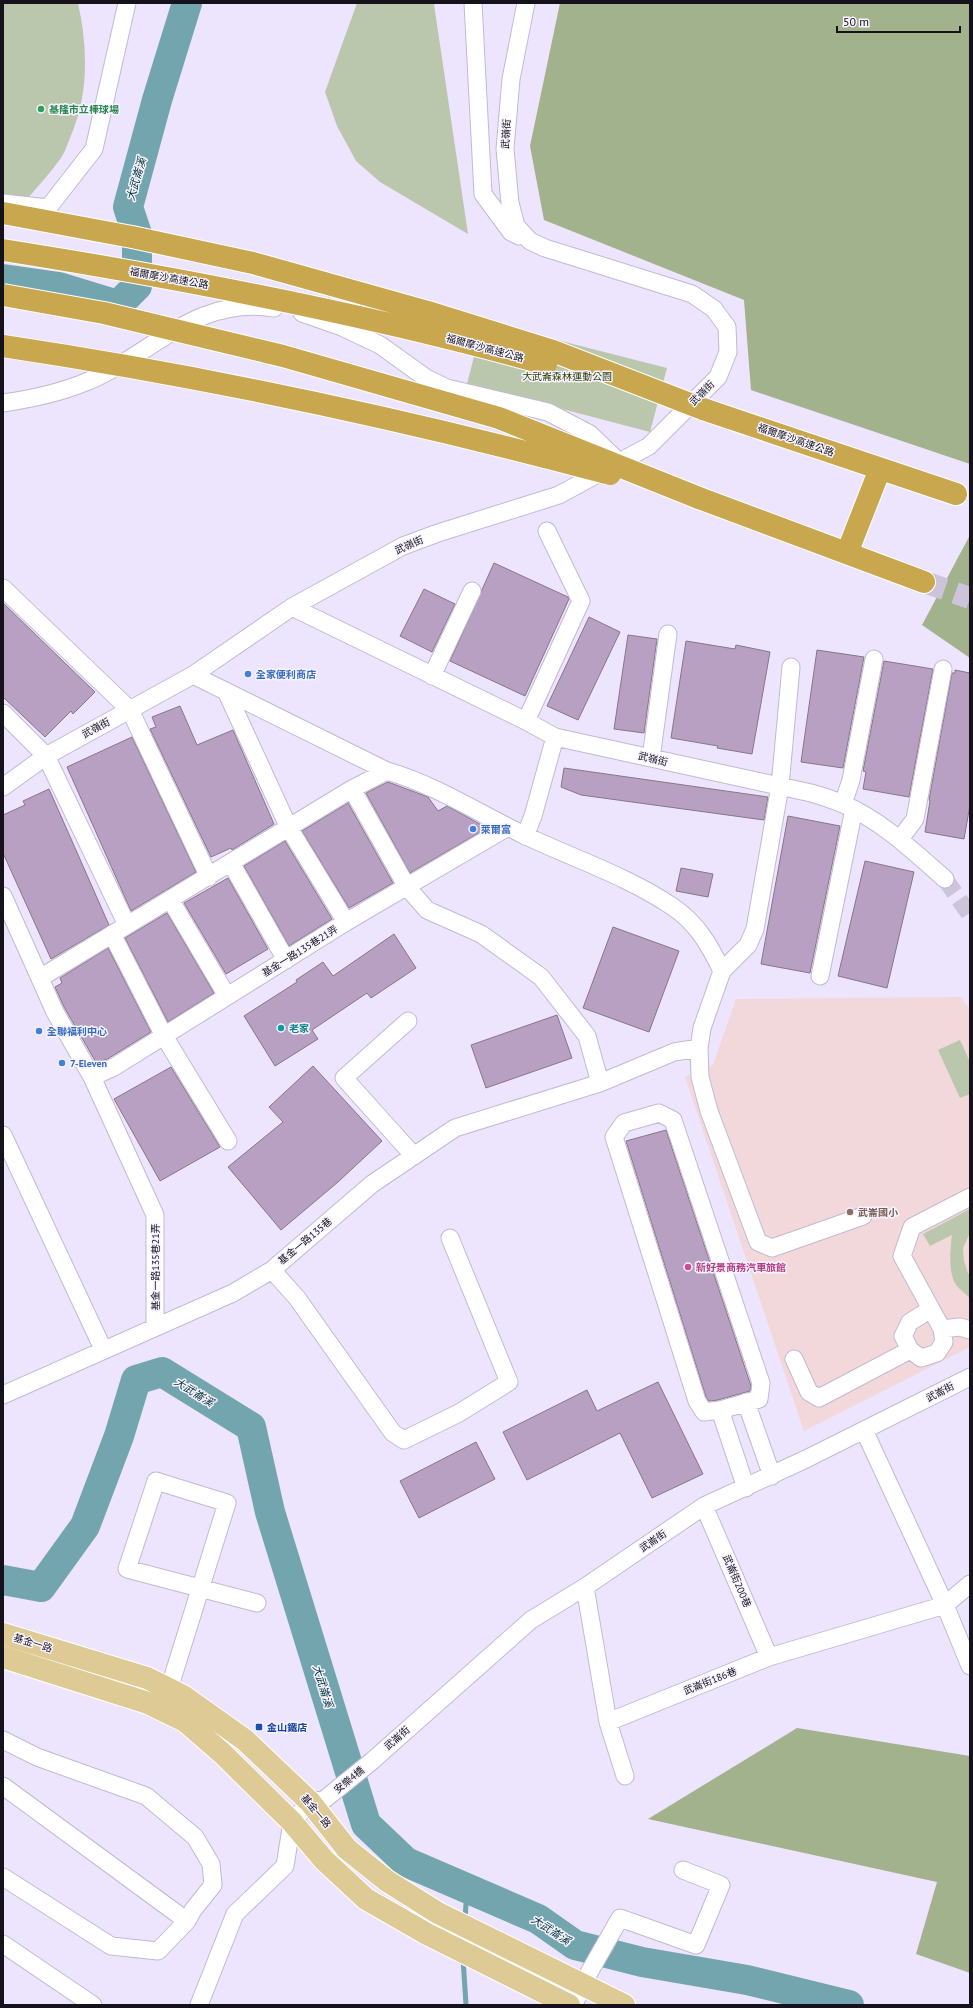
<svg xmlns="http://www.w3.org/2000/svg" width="973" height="2008" font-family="'PT Sans','Noto Sans TC',sans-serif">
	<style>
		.education { fill: #f2d8db }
		.green { fill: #bbc7ad }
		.forest { fill: #a2b28d }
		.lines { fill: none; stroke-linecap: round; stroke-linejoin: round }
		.stream { stroke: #72a5ae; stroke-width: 5 }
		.river { stroke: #72a5ae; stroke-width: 30 }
		.building { fill: #b8a0c2; stroke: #85768b }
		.minor-tunnel { stroke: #cdc4dc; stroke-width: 17; stroke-dasharray: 17 8; stroke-linecap: butt }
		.highway-tunnel { stroke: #cdc4dc; stroke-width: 22; stroke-dasharray: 22 11; stroke-linecap: butt }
		.minor-casing { stroke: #c2b9d2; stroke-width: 19 }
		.major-casing { stroke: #fff; stroke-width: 24 }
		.highway-casing { stroke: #fff; stroke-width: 24 }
		.minor { stroke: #fff; stroke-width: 17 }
		.major { stroke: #deca95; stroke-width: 22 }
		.highway { stroke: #c8a74e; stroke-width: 22 }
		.highway-bridge-casing { stroke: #fff; stroke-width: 24; stroke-linecap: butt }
		.highway-bridge { stroke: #c8a74e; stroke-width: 22 }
		.leisure-dot { fill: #2e9e5b; stroke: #f8f4ff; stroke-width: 1.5 }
		.shop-dot { fill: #3f7fe0; stroke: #f8f4ff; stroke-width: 1.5 }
		.culture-dot { fill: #0f9aa8; stroke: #f8f4ff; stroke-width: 1.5 }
		.education-dot { fill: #8d6e63; stroke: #f8f4ff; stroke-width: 1.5 }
		.hotel-dot { fill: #d1479c; stroke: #f8f4ff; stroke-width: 1.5 }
		.transit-dot { fill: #1a4fb4; stroke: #f8f4ff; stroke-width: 1.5 }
		.labels { text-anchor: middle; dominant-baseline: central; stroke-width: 3; stroke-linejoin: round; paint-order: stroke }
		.leisure-label { font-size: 10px; font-weight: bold; fill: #27864d; stroke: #f8f4ff; text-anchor: start }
		.street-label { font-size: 10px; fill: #15121b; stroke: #f8f4ff }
		.park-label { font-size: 10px; fill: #2c4004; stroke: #f8f4ff }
		.shop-label { font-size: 10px; font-weight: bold; fill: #366cbe; stroke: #f8f4ff; text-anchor: start }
		.culture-label { font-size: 10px; font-weight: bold; fill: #0d838f; stroke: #f8f4ff; text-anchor: start }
		.education-label { font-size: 10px; font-weight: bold; fill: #785e54; stroke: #f8f4ff; text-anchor: start }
		.hotel-label { font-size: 10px; font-weight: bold; fill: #b23c85; stroke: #f8f4ff; text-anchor: start }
		.transit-label { font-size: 10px; font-weight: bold; fill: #164399; stroke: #f8f4ff; text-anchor: start }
		.water-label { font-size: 11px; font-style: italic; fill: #02353c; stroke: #f8f4ff }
	</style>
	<rect width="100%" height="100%" fill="#ede4fe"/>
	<path class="education" d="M961 997 970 1010V1347L804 1431 685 1077 713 1065 736 999Z"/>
	<path class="green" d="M3 3H78C88 48 89 95 70 138 67 145 65 152 61 158 51 172 39 185 28 198L3 195Z
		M357 3 434 4 468 234 380 182 356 161 337 126 325 92Z
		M483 321 667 368 650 432 467 384Z
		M960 1040 970 1062V1094L960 1098 938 1050Z
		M970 1209V1233L963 1248 964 1261 968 1273 970 1276V1298C966 1294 960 1290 956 1285 948 1273 950 1249 952 1235L930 1246 923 1234Z"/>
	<path class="forest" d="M560 3H970V464L751 390 744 300 544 220 530 146Z
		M970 535V658L922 625Z
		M797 1728 970 1756V1973L916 1954 937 1882 648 1819Z"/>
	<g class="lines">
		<path class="stream" d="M465 1920 467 1888
			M463 1958 466 2005"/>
		<path class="river" d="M3 279 59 287 118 305 137 286V234L128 207 157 100 187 3
			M3 1580 41 1587 85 1526 119 1436 136 1380 162 1372 251 1427 270 1512 366 1824 406 1862 538 1919 575 1945 642 1962 747 1980 849 2005"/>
	</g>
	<path class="building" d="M494 563 568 597 569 599 525 696 450 661Z
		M424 589 455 604 432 652 400 636Z
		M3 603 95 692 73 714 71 711 45 737 3 697Z
		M589 617 620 632 578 720 547 706Z
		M628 635 657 639 644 733 614 729Z
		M686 641 735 649 736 645 770 652 752 754 717 748 718 746 671 738Z
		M817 650 864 657 843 768 801 762Z
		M884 661 933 669 909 797 863 789 866 772 863 771Z
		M955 670 970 673V805L964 839 925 832 930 801 929 800 952 673H955Z
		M180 706 197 745 233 730 274 824 232 850 231 848 211 857 150 729 156 727 152 717Z
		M132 737 196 872 131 911 67 767Z
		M564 768 768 797 764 820 581 795 561 787Z
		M388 782 428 797 438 811 447 806 487 828 410 873 366 793Z
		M49 789 109 925 51 959 3 853V815L25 805 23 801Z
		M348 803 393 883 349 908 302 831Z
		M788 816 840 826 810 973 761 964Z
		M285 841 332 919 289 946 244 866Z
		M865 861 914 872 887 988 838 976Z
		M681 868 713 874 708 897 676 891Z
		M228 878 268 949 226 974 184 903Z
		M167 913 214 993 168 1022 125 938Z
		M613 927 679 951 649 1032 583 1008Z
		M394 934 416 968 371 998 367 993 312 1030 318 1039 275 1066 244 1016 297 982 296 980 323 962 333 976Z
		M108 948 151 1032 109 1058 97 1064 64 1007 55 987 62 983 60 978Z
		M557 1015 572 1058 486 1088 471 1045Z
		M313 1066 382 1141 338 1182 281 1230 228 1167 283 1122 269 1107Z
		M171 1067 220 1147 160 1181 114 1099Z
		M666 1130 751 1386 750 1391 718 1400 709 1401 706 1397 626 1141Z
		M658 1382 703 1474 652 1498 620 1433 527 1480 503 1432 587 1390 597 1411Z
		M476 1442 495 1479 419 1518 400 1481Z"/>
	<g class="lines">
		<path class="minor-tunnel" d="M945 879 970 915"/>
		<path class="highway-tunnel" d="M924 582 970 598"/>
		<g class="minor-casing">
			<path id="minor" d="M473 3 483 194 511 232 519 236
				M3 203 48 208 94 149 127 3
				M302 313 342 327 380 345 426 378 447 388 548 412 590 434 619 462
				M3 403C31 399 59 393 86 382 152 355 196 295 274 308
				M3 588 130 710 209 877
				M292 607 526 721 555 737 811 793C822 796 833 800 843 804 882 821 913 851 945 879
				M193 675 387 771C436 785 480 814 526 836 575 859 629 877 673 907 697 923 710 946 722 971L702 1028 699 1048 700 1077 709 1111 758 1242 772 1248 863 1216
				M432 676 472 591
				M226 691 289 828 346 922
				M3 713 46 756 127 925
				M526 721 581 601 547 531
				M651 758 668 634
				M3 787 46 756 193 675 292 607 403 546 438 533 559 495 649 446 718 377 728 352 727 327 714 309 692 294 545 248 530 241 516 226 510 203 505 149 511 79 526 3
				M352 789 407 887 427 910 481 934 541 977 587 1036 600 1083 674 1052 699 1048
				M843 804 851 780 874 659
				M525 836 533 816 555 737
				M900 839 915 819 943 669
				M231 863 286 960
				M3 896 55 1012 92 1077 155 1215V1327
				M170 899 227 996
				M112 934 164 1036 228 1141
				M722 971 748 945 755 929 780 786 791 667
				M820 976 854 809
				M40 978 352 789 387 771
				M408 1021 344 1078 414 1156
				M92 1077 114 1067 346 922 508 827
				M659 1113 673 1120 761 1383 759 1399 720 1410 704 1412 697 1401 614 1137 624 1123Z
				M3 1135 103 1349
				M970 1197 912 1227 902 1256 942 1329 960 1327 970 1330
				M272 1270 297 1298 393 1433 404 1440 459 1413 509 1382 450 1238
				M931 1309 910 1322 903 1336 910 1350 921 1358 937 1353 944 1342 942 1329
				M794 1359 809 1392 819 1398 910 1350
				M3 1395 233 1293 272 1270 372 1184 455 1128 600 1083
				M746 1402 772 1476
				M720 1410 746 1488
				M864 1430 945 1605 970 1666
				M704 1506 769 1657
				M585 1587 608 1722 769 1657 945 1605 970 1584
				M169 1689 227 1503 156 1481 127 1569 257 1603
				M608 1722 625 1776
				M3 1740 37 1757 146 1796 195 1837 211 1864 213 1885 193 1910 187 1921 158 1951 111 1946 3 1877
				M3 1786 187 1921
				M3 1944 93 2005
				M199 2005 235 1914 285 1866 292 1822 310 1802 325 1799 372 1761 531 1620 585 1587 704 1506 806 1459 970 1377
				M574 2005 582 1985 620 1918 696 1945 721 1885 683 1870"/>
		</g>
		<g class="major-casing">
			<path id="major" d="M3 1634 147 1678 183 1696 245 1740 310 1802 347 1849 387 1881 438 1913 624 2005
				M3 1657 148 1703 185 1721 223 1754 292 1822 324 1860 366 1899 427 1934 569 2005"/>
		</g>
		<g class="highway-casing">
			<path id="highway" d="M703 409 956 494
				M699 498 924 582
				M847 553 880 469"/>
		</g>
		<use href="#minor" class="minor"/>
		<use href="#major" class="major"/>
		<use href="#highway" class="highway"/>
		<g class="highway-bridge-casing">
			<path id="highway-bridge" d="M3 213 132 237 253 263 428 312 553 351 703 409
				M3 250C186 279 368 314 546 364
				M3 295 104 313 283 356 499 418 699 498
				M3 346C209 377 409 420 610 474"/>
		</g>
		<use href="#highway-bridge" class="highway-bridge"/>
	</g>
	<circle class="leisure-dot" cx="41" cy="109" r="4"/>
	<g class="shop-dot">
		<circle cx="248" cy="674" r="4"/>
		<circle cx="473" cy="829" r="4"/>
		<circle cx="39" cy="1031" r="4"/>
		<circle cx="62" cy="1063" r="4"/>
	</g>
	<circle class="culture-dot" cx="281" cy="1028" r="4"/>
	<circle class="education-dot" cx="850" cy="1212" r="4"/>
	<circle class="hotel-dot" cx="688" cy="1267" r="4"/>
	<rect class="transit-dot" x="255" y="1723" width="8" height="8" rx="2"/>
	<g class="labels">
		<g class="leisure-label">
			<text x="49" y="109">基隆市立棒球場</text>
		</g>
		<g class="street-label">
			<text transform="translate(506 134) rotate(-86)">武嶺街</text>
			<text transform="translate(169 278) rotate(10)">福爾摩沙高速公路</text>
			<text transform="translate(485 348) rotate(15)">福爾摩沙高速公路</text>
			<text transform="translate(702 393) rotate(-45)">武嶺街</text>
			<text transform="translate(796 440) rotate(19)">福爾摩沙高速公路</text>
			<text transform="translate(409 545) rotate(-24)">武嶺街</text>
			<text transform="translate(96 728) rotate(-29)">武嶺街</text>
			<text transform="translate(653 759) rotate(14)">武嶺街</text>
			<text transform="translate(300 951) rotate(-32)">基金一路135巷21弄</text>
			<text transform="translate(305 1241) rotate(-40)">基金一路135巷</text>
			<text transform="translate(155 1267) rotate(-90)">基金一路135巷21弄</text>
			<text transform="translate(940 1392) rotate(-27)">武崙街</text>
			<text transform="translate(653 1541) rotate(-34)">武崙街</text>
			<text transform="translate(737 1581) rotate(67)">武崙街200巷</text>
			<text transform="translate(33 1643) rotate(17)">基金一路</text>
			<text transform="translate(710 1681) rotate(-22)">武崙街186巷</text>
			<text transform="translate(397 1738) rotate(-41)">武崙街</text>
			<text transform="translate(349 1780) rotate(-39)">安樂4橋</text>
			<text transform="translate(316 1811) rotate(50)">基金一路</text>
		</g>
		<g class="park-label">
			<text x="567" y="376">大武崙森林運動公園</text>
		</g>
		<g class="shop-label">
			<text x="256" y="674">全家便利商店</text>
			<text x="481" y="829">萊爾富</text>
			<text x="47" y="1031">全聯福利中心</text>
			<text x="70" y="1063">7-Eleven</text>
		</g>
		<g class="culture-label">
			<text x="289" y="1028">老家</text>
		</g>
		<g class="education-label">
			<text x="858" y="1212">武崙國小</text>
		</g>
		<g class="hotel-label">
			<text x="696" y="1267">新好景商務汽車旅館</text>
		</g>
		<g class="transit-label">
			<text x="267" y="1727">金山鐵店</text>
		</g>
		<g class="water-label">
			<text transform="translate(136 179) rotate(-74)">大武崙溪</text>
			<text transform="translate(194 1392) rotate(32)">大武崙溪</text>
			<text transform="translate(323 1686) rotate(73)">大武崙溪</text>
			<text transform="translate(551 1930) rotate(33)">大武崙溪</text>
		</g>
	</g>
	<rect width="973" height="2008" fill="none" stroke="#15121b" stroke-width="8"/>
	<path d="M837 26v6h123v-6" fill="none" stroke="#15121b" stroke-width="2"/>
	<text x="843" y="26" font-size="12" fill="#15121b" stroke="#f8f4ff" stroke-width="3" paint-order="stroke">50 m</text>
</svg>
